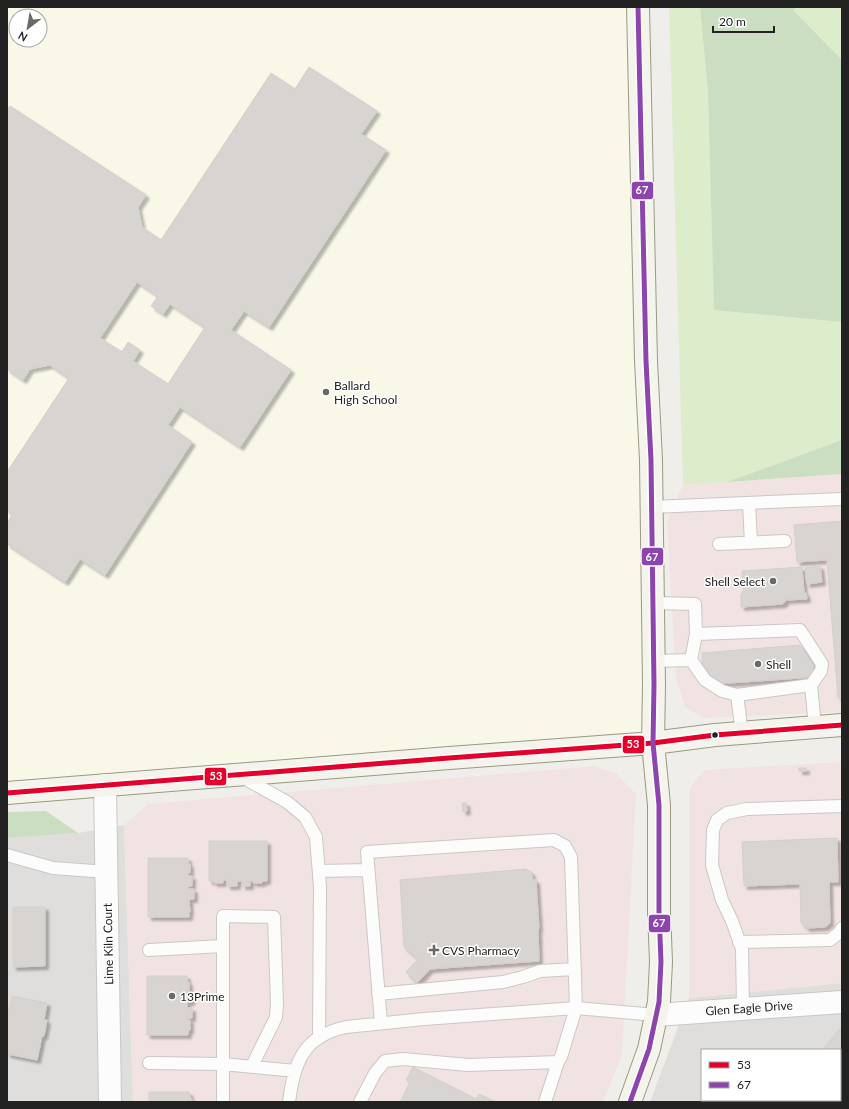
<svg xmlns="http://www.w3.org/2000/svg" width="849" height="1109" font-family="Lato,sans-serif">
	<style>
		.residential { fill: #dfdedc; fill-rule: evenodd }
		.commercial { fill: #f1e3e1 }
		.education { fill: #f8f7e8; fill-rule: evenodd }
		.grass { fill: #ddeccb }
		.forest { fill: #cbdec1 }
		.building { fill: #d7d4d2; stroke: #d3d0cc; fill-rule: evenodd; filter: url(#shadow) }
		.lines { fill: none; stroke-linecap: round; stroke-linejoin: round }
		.lane-casing { stroke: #c9c8c7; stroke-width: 14 }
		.street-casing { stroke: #c9c8c7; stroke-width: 24 }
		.secondary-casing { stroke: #999a82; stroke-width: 24 }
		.lane { stroke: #fdfcfc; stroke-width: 12 }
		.street { stroke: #fdfcfc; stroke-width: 22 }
		.secondary { stroke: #f4f4ed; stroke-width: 22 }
		.bus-1-casing { stroke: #fff; stroke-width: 8 }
		.bus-2-casing { stroke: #fff; stroke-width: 8 }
		.bus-1 { stroke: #e4002b; stroke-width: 5 }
		.bus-2 { stroke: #8e44ad; stroke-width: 5 }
		.poi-dot { fill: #6a6968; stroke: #fff; stroke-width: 1.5 }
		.bus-dot { fill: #222; stroke: #fff; stroke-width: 1.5 }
		.labels { text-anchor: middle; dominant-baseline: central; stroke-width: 3; stroke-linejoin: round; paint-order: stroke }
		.poi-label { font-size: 12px; fill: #222; stroke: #fff; text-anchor: start }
		.street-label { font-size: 12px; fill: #222; stroke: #fff }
		.line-badge { stroke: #fff; stroke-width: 1.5 }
		.badge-label { font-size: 11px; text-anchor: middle; font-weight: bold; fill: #fff }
	</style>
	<defs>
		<filter id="shadow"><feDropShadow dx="3.5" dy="3.5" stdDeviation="1" flood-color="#0004"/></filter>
	</defs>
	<rect width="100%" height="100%" fill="#f0eeeb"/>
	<path class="residential" d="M124 825 133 1102H7V838L78 833Z
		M842 983V1102H650L689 998ZM702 1050H840V1100H702Z"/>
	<path class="commercial" d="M842 474V712L703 718 685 707 676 678 667 521 683 485Z
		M842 762V983L689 998V790L704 770Z
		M595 766 617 774 636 794 622 1055 603 1102H133L124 825 148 804Z"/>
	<path class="education" d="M7 7H635L653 743 7 793ZM16 16H40V40H16Z"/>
	<path class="grass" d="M669 7H700L708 93 714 310 842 322V440L727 482 683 485Z
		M795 7H842V60L794 11Z"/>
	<path class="forest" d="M700 7H795L794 11 842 60V322L714 310 708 93Z
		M842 440V474L727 482Z
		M46 811 78 833 7 838V812Z"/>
	<path class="building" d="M309 67 377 111 361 134 386 150 269 327 244 311 231 330 291 370 240 447 180 407 168 425 192 442 105 575 80 559 65 582 7 544V523L12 515 7 511V472L69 378 50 365 30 369 23 380 7 369V110L10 106 146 195 138 207 142 227 161 240 271 73 295 89ZM137 282 158 296 151 306 163 314 170 304 205 327 168 384 133 361 140 350 128 342 122 352 100 338Z
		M842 521V698H838L827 560 797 562 794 525Z
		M820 566 822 582 807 584 805 568Z
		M802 567 804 593H806L807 599 786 600 783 604 741 607V594L743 592 742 571Z
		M800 645 813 665 814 677 715 684 702 664V653Z
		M799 768H806V771H799Z
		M462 803H466L467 811 463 812Z
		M837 838 838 882H829L830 923 825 927 807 928 801 923 800 884 744 886 742 842Z
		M209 841H267V881H262V883H253L254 881H250V886H242V881H237V886H227V880H223V883H214V881H209Z
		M148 858H188V864H190V873L188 872V876H192V886H188V889H194V899H189L190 912H189V917H148Z
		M526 869 531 872 533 880H536L539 929H538L539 961 430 969 417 983 406 972 418 959 404 947 400 880Z
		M13 907H45V966L13 967Z
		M147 976H187V982H189V992H187V994H192L191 1002H187V1008H192V1018H187V1020H190V1030L188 1031V1035H147Z
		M12 996 47 1003 44 1020H47L44 1036H42L37 1060 7 1054V1019Z
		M842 1026V1087L840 1085V1050H825L824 1048Z
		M413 1067 476 1099 479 1094 496 1102H400L410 1082 406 1080Z
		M149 1092H189L190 1097 192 1099V1102H149Z
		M705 1100H794V1102H706Z"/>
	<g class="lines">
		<g class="lane-casing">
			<path id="lane" d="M749 503 751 543
				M652 507 842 499
				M719 544 785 541
				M653 603 695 604 696 634 691 660 654 661
				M696 634 800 630 822 664 821 671 811 685
				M691 660 705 680 722 691 737 695
				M742 733 737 695 811 685 815 727
				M242 777 287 802 305 817 316 837 320 887 319 1037
				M7 855 53 868 107 872
				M319 871 368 870
				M739 942 830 940 839 933 842 928
				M149 950 223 946
				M378 994 503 982 523 977 540 971 575 969
				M743 1008 742 949 732 921 722 900 712 865 713 830 717 820 727 813 747 809 842 806
				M149 1063 223 1064 295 1071
				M223 1102V916L274 917 277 1004 276 1017 252 1066
				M289 1102C292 1079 297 1050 320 1037 328 1032 337 1029 346 1027L424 1019 576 1008 656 1015
				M360 1102 375 1073 385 1061 403 1059 468 1065 558 1062 561 1057 576 1008 571 857 565 846 554 840 367 852 381 1023
				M545 1102 558 1062"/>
		</g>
		<g class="street-casing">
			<path id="street" d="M105 785 110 1102
				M656 1015 842 1002"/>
		</g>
		<g class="secondary-casing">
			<path id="secondary" d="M7 793 449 758 653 743 715 735 842 725
				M630 1102 649 1049 659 1002 661 962 659 911V805L653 743 654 685 651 460 646 361 638 7"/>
		</g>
		<use href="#lane" class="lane"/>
		<use href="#street" class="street"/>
		<use href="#secondary" class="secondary"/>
		<g class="bus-1-casing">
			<path id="bus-1" d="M7 793 449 758 653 743 715 735 842 725"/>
		</g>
		<g class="bus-2-casing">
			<path id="bus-2" d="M630 1102 649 1049 659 1002 661 962 659 911V805L653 743 654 685 651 460 646 361 638 7"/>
		</g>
		<use href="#bus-1" class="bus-1"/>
		<use href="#bus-2" class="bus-2"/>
	</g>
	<g class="poi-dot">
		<circle cx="326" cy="392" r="4"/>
		<circle cx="773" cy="581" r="4"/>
		<circle cx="758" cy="664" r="4"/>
		<path d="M432 944h4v4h4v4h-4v4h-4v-4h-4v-4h4z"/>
		<circle cx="172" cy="996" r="4"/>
	</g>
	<circle class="bus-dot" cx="715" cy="735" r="3.5"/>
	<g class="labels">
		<g class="poi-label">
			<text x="334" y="385">Ballard<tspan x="334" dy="14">High School</tspan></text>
			<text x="765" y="581" text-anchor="end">Shell Select</text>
			<text x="766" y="664">Shell</text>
			<text x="442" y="950">CVS Pharmacy</text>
			<text x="180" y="996">13Prime</text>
		</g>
		<g class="street-label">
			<text transform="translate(108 944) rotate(-91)">Lime Kiln Court</text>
			<text transform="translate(749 1008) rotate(-4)">Glen Eagle Drive</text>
		</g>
	</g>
	<g class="line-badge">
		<rect x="631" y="181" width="23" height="19" rx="4" fill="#8e44ad"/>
		<rect x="641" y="547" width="23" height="19" rx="4" fill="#8e44ad"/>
		<rect x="622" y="735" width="23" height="19" rx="4" fill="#e4002b"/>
		<rect x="204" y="767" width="23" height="19" rx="4" fill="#e4002b"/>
		<rect x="648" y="914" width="23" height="19" rx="4" fill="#8e44ad"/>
	</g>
	<g class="badge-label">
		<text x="642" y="194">67</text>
		<text x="652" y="561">67</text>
		<text x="633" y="748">53</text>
		<text x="216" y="780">53</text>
		<text x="659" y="927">67</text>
	</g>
	<rect width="849" height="1109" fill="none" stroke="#222222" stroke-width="16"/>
	<rect x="701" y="1049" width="140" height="52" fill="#ffffff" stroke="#a7a7a7"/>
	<rect x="709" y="1062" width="20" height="6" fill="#e4002b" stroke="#a7a7a7"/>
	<text x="737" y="1069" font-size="12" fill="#222222">53</text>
	<rect x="709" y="1082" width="20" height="6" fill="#8e44ad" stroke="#a7a7a7"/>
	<text x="737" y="1089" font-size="12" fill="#222222">67</text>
	<g transform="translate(28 28) rotate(211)"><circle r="19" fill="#ffffff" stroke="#a7a7a7"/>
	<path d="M0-3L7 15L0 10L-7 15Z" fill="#6a6968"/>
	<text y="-6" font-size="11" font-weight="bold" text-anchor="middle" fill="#222222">N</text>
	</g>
	<path d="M713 26v6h61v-6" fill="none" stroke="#222222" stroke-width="2"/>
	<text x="719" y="26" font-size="12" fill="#222222" stroke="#ffffff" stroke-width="3" paint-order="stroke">20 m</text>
</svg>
